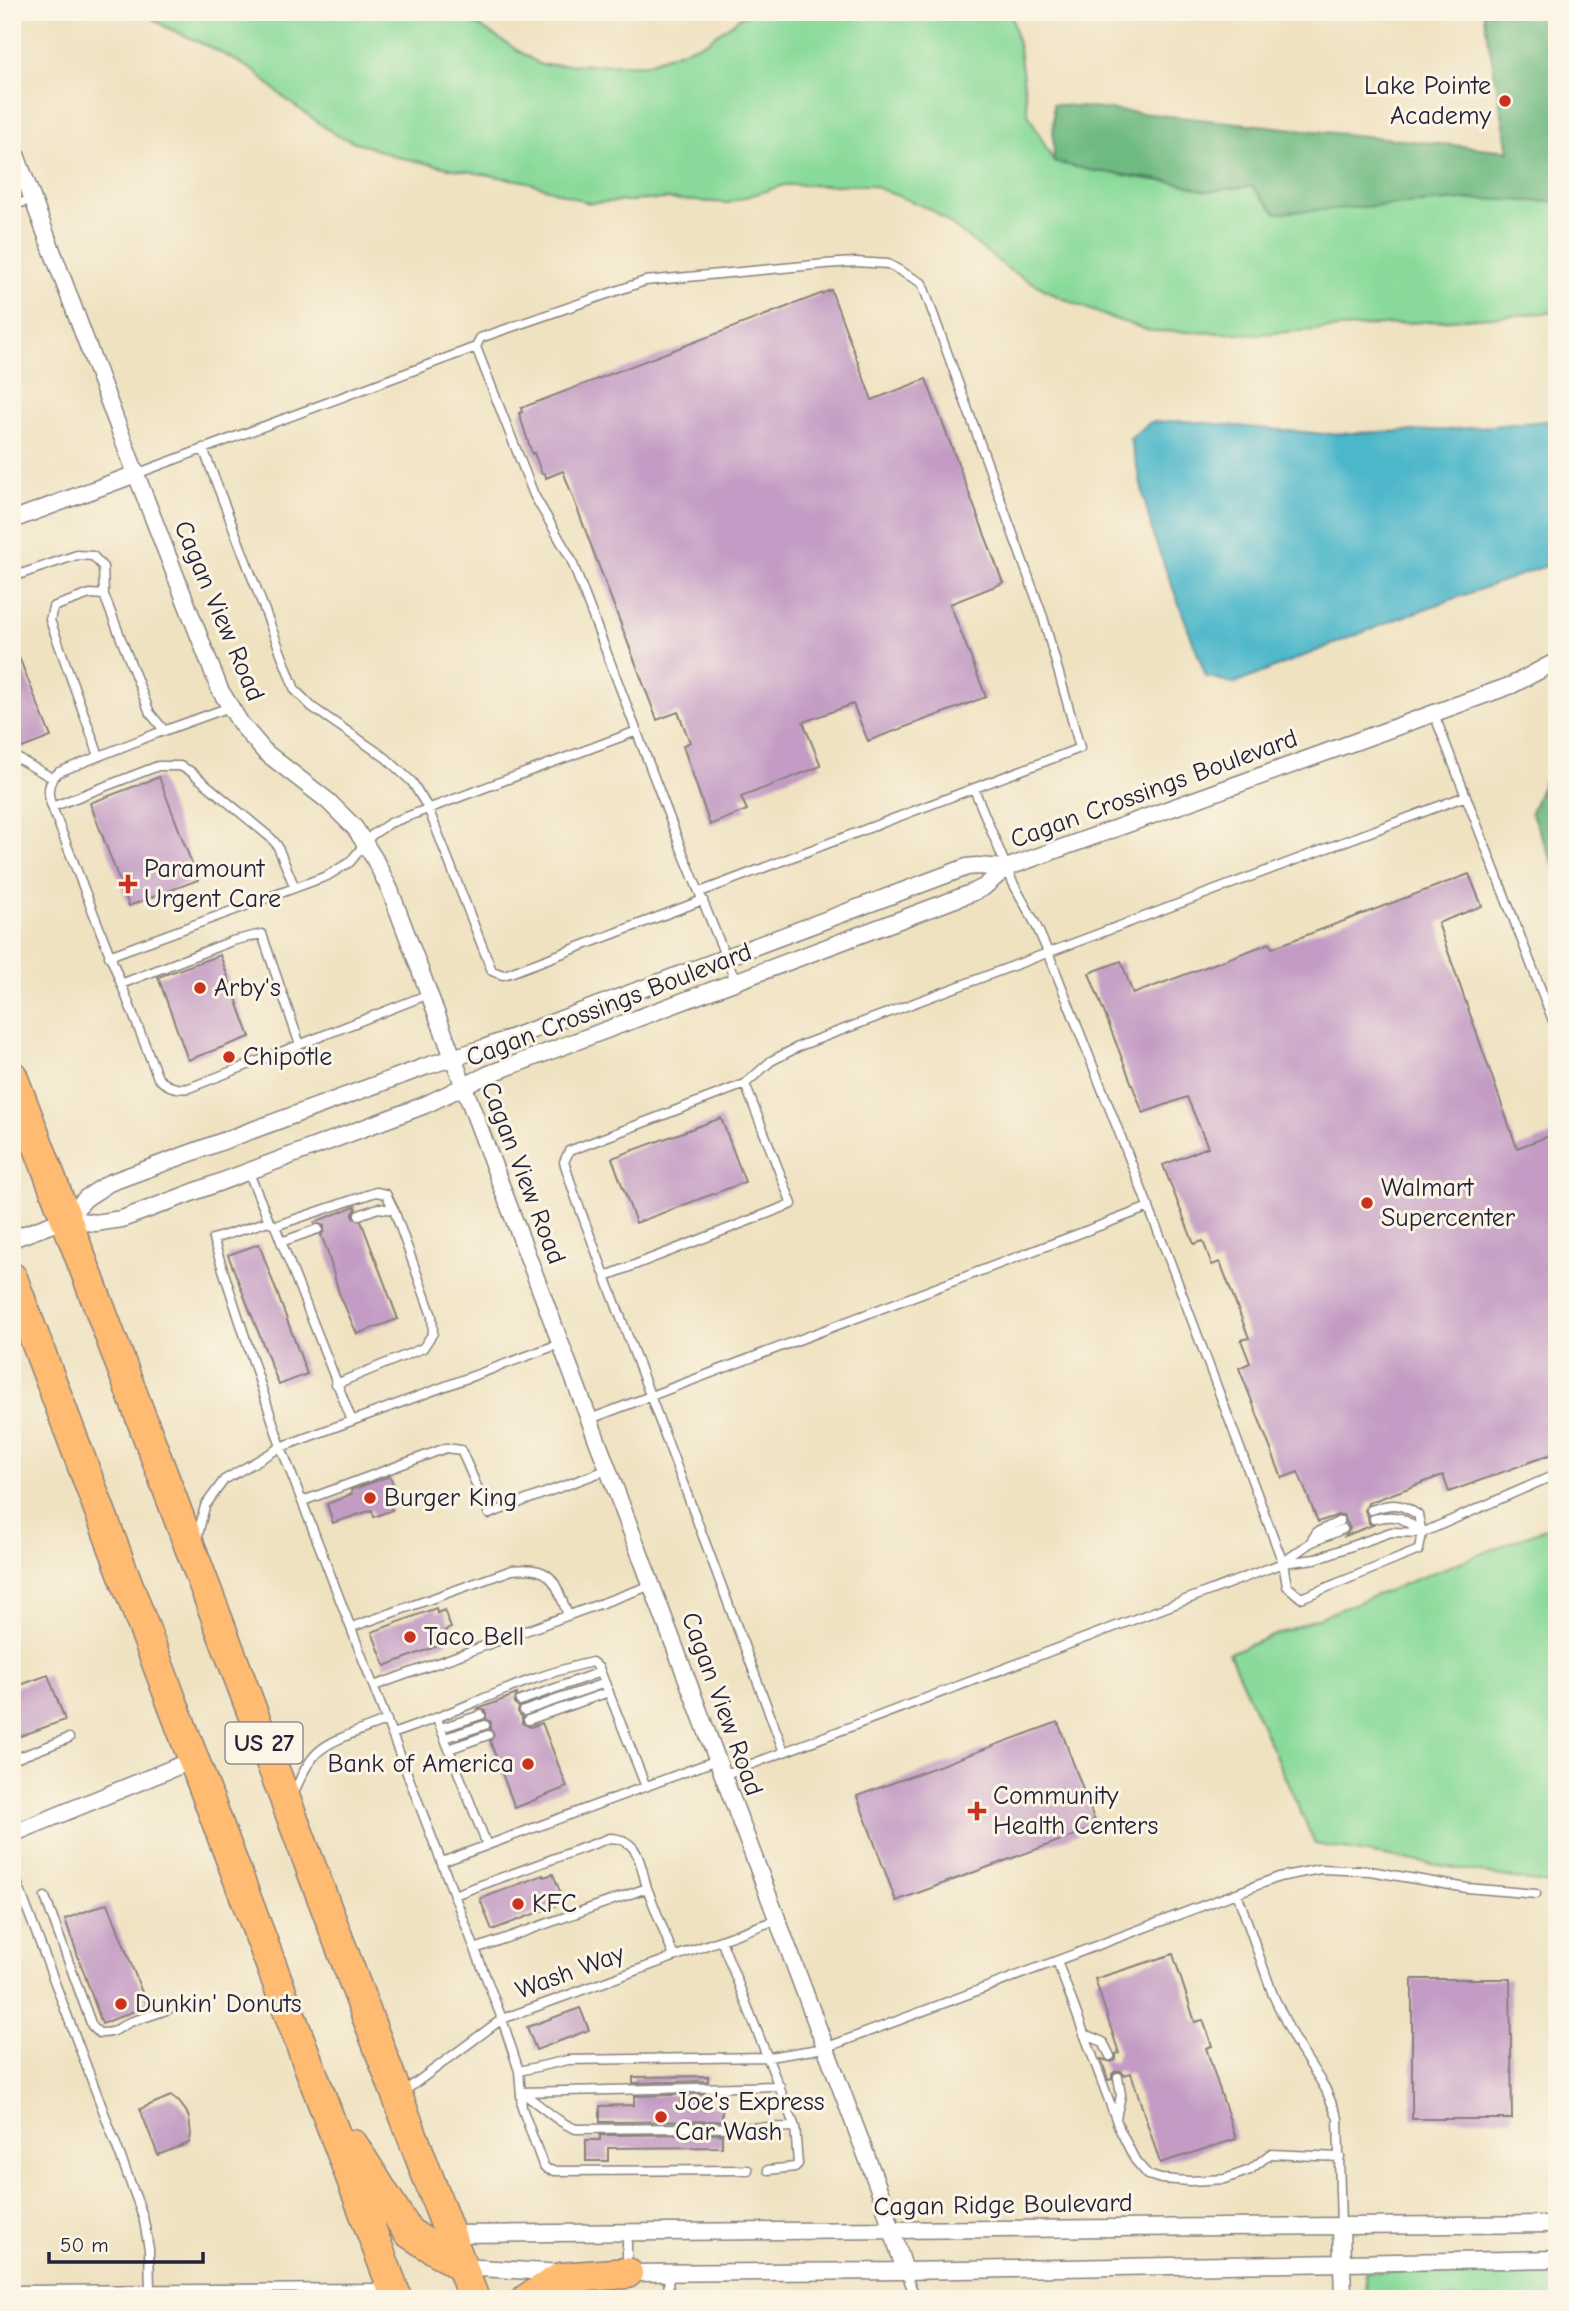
<svg xmlns="http://www.w3.org/2000/svg" width="1569" height="2311" font-family="'Comic Neue',sans-serif">
	<style>
		.green { fill: #89da9a; stroke: #567e6a; stroke-width: 2 }
		.forest { fill: #6eba82; stroke: #486e5e; stroke-width: 2 }
		.water { fill: #4db7ca; stroke: #386c82; stroke-width: 2 }
		.building { fill: #c39bc4 }
		.lines { fill: none; stroke-linecap: round; stroke-linejoin: round }
		.lane-casing { stroke: #88827e; stroke-width: 11 }
		.street-casing { stroke: #88827e; stroke-width: 19 }
		.highway-casing { stroke: #88827e; stroke-width: 33 }
		.lane { stroke: #fff; stroke-width: 8 }
		.street { stroke: #fff; stroke-width: 16 }
		.highway { stroke: #ffbb71; stroke-width: 30 }
		.poi-dot { fill: #c8321e; stroke: #fcf5e5; stroke-width: 2.5 }
		.labels { text-anchor: middle; dominant-baseline: central; stroke-width: 6; stroke-linejoin: round; paint-order: stroke }
		.shield { fill: #fcf5e5; stroke: #63616e; stroke-width: 2 }
		.shield-label { font-size: 24px; font-weight: bold; fill: #22223b }
		.poi-label { font-size: 26px; fill: #22223b; stroke: #fcf5e5; text-anchor: start }
		.street-label { font-size: 26px; fill: #22223b; stroke: #fcf5e5 }
	</style>
	<rect width="100%" height="100%" fill="#fcf5e5"/>
	<filter id="ink" filterUnits="userSpaceOnUse"><feTurbulence type="fractalNoise" baseFrequency=".0143" numOctaves="2"/><feDisplacementMap in="SourceGraphic" scale="14" xChannelSelector="R" yChannelSelector="G"/><feConvolveMatrix kernelMatrix="1 2 1 2 8 2 1 2 1" color-interpolation-filters="sRGB"/></filter>
	<filter id="wash" filterUnits="userSpaceOnUse"><feTurbulence type="fractalNoise" baseFrequency=".00686" numOctaves="4" result="noise"/><feDisplacementMap in="SourceGraphic" scale="28" xChannelSelector="R" yChannelSelector="G"/><feGaussianBlur stdDeviation="1.57" result="paint"/><feColorMatrix in="noise" values="0 0 0 0 0 0 0 0 0 0 0 0 0 0 0 0 0 1.4 0 .05"/><feComposite in="paint" operator="in"/></filter>
	<g filter="url(#wash)">
		<rect width="100%" height="100%" fill="#efe2c1"/>
		<path class="green" d="M142 12H457L541 65 645 64 706 42 748 12H1011L1019 49 1028 114 1054 162 1145 179 1180 183 1206 191 1252 186 1276 212 1476 199 1557 202V312L1259 334 1151 331 1111 318 1059 297 1011 271 932 210 871 185H784L728 203 667 199 589 203 528 182 454 169 397 157 336 135 288 101 253 70 214 49 166 27Z
			M1557 1524V2171L1548 1884 1315 1844 1229 1653Z
			M1557 2271V2299H1366L1365 2272Z"/>
		<path class="forest" d="M1483 12H1557V202L1476 199 1276 213 1252 186 1206 191 1180 183 1089 170 1054 162 1053 104 1509 151Z
			M1557 750V872L1531 812Z"/>
		<path class="water" d="M1557 420V562L1394 620 1234 684 1206 676 1153 535 1130 438 1151 422 1184 421 1324 434 1446 430Z"/>
		<g id="blocks">
			<path class="building" d="M831 290 872 400 926 379 1003 583 950 604 986 697 868 741 853 704 803 722 821 766 741 797 747 810 710 825 683 746 690 742 678 712 657 720 563 471 546 478 545 473 542 474 534 453 532 454 519 413 522 412 521 408Z
				M12 640 51 737 17 750 12 741Z
				M159 777 198 880 129 906 90 803Z
				M1469 874 1482 906 1438 923 1517 1148 1557 1133V1452L1449 1492 1443 1475 1368 1503 1365 1511 1368 1516 1369 1523 1373 1525 1345 1536 1350 1529 1343 1515H1338L1318 1522 1298 1472 1282 1478 1239 1368 1250 1363 1241 1340 1249 1338 1220 1262 1212 1265 1203 1241 1194 1244 1163 1165 1208 1147 1187 1097 1143 1113 1089 973 1121 961 1133 994 1270 943 1272 948Z
				M220 955 250 1037 188 1060 158 977Z
				M721 1118 745 1182 636 1223 612 1158Z
				M355 1206 356 1209 353 1213V1218L361 1221 398 1319 357 1334 339 1293 327 1250 321 1235 324 1231V1226L315 1222Z
				M259 1244 307 1374 279 1385 228 1255Z
				M390 1476 400 1502 390 1505 392 1510 374 1517 372 1510 333 1523 327 1504 352 1494 351 1490Z
				M436 1608 437 1613 444 1610 451 1628 444 1631 448 1642 385 1666 372 1632Z
				M48 1675 65 1720 12 1739V1688Z
				M517 1694 514 1703 519 1707 518 1712 522 1717V1723L530 1727 542 1723 567 1787 515 1808 490 1741 494 1735 490 1729 491 1722 486 1719V1711L478 1709Z
				M1058 1722 1097 1827 896 1901 857 1796Z
				M553 1874 563 1899 553 1902 555 1906 492 1930 480 1899 543 1875 544 1877Z
				M108 1903 147 2006 102 2024 65 1919Z
				M1173 1954 1195 2022 1203 2020 1212 2046 1206 2048 1236 2139 1160 2163 1131 2073 1124 2075 1121 2071H1116L1112 2074V2079L1108 2080 1107 2076 1101 2059 1112 2062 1116 2059V2054L1119 2053 1095 1979Z
				M1412 1979H1510L1512 2119H1412Z
				M580 2008 589 2030 536 2050 527 2027Z
				M708 2076V2081L633 2083V2077Z
				M708 2094V2106H722V2121L600 2122V2106L634 2105V2096Z
				M171 2096 179 2102 186 2111 189 2118 191 2135 189 2143 158 2155 140 2109Z
				M722 2134V2147L608 2148V2161H586V2140H600V2135Z"/>
		</g>
	</g>
	<g filter="url(#ink)">
		<use href="#blocks" fill-opacity="0" stroke="#88827e" stroke-width="2"/>
		<g class="lines">
			<g class="lane-casing">
				<path id="lane" d="M12 206 33 199
					M203 448 295 690 312 707 386 758 412 782 428 808 492 971 503 975 510 973 703 900
					M136 474 476 347
					M12 577 77 555 93 556 103 567 104 595 150 713 164 730
					M230 707 155 734 59 772C47 782 47 793 52 807L158 1078C167 1087 177 1090 189 1088L429 994
					M1434 714 1557 1031
					M12 755 52 778
					M99 756 50 620 53 607 90 594 104 595
					M974 789 1013 883 1035 923 1048 952 1169 1259 1283 1563 1287 1586 1301 1598 1419 1550 1422 1533 1418 1515C1400 1502 1391 1503 1371 1510
					M52 807 158 766H180L190 771 271 838 277 845 295 888
					M700 892 1080 748 1043 617 922 283 888 264 855 262 825 264 645 281 480 338 476 347 534 495 571 559 681 848 736 982
					M109 956 327 876 350 862 372 835 390 823 637 731
					M121 984 232 941 262 934 300 1045
					M248 1171 269 1221 275 1226 352 1421
					M359 1215 378 1208 394 1210
					M269 1221 213 1239 281 1447 502 2019 519 2071 522 2108 543 2165 547 2169 554 2171 748 2170
					M275 1226 376 1192 386 1194 394 1210 432 1316 433 1333 423 1348 336 1384
					M281 1242 318 1229
					M606 1276 792 1204 745 1084
					M590 1419 1149 1207
					M303 1501 446 1448 461 1450 489 1514 609 1469
					M1374 1519C1398 1513 1404 1518 1422 1533
					M197 1539 205 1506 224 1480 281 1447 562 1343
					M1310 1543 1343 1529
					M1285 1561 1310 1543 1317 1532 1340 1521
					M352 1627 512 1570C554 1565 554 1581 568 1615
					M374 1686 652 1585
					M520 1701 600 1672
					M524 1711 605 1683
					M437 1719 487 1845
					M528 1720 609 1692
					M441 1728 481 1715
					M392 1734C459 1712 523 1677 592 1662L599 1668 646 1787
					M445 1738 485 1725
					M449 1749 488 1735
					M784 1752 574 1193 564 1162 569 1151 745 1084 771 1061 802 1045 1466 796
					M12 1760 69 1738
					M723 1775 1283 1563 1315 1559 1391 1532 1422 1533 1557 1474
					M292 1797C299 1782 305 1765 317 1753 332 1738 367 1729 387 1720
					M442 1862 717 1760
					M12 1869 143 2216 149 2249 150 2289
					M1237 1893 1273 1995 1294 2039 1325 2088 1338 2118 1341 2227
					M454 1895 610 1838C640 1839 640 1864 647 1888
					M45 1897 92 2026 99 2033C116 2034 117 2028 130 2022 143 2018 156 2014 169 2009
					M721 1940 795 2127 798 2164 795 2167 768 2170
					M475 1949 647 1888 674 1957
					M1057 1961 1120 2130 1135 2160 1148 2175 1161 2179 1190 2181 1225 2179 1250 2170 1270 2154 1340 2157
					M1084 2034 1103 2042 1110 2056
					M519 2071 568 2060 769 2057 825 2048 1279 1877 1320 1869 1370 1871 1467 1888 1536 1894
					M521 2092C540 2104 556 2122 576 2129L795 2127
					M521 2092 780 2086
					M402 2093 502 2019 776 1920
					M1116 2118 1121 2095 1118 2077
					M627 2233V2268
					M905 2271 916 2299
					M668 2273 669 2299
					M12 2290 386 2288"/>
			</g>
			<g class="street-casing">
				<path id="street" d="M12 144 136 474 220 690 241 724 265 752 328 801 355 828 374 858 390 890 881 2195 905 2271
					M12 520 136 474
					M66 1219 95 1223 122 1219 425 1105 489 1074 974 892 984 887 1006 868 1512 685 1557 661
					M66 1219 86 1198 109 1183 427 1066 484 1048 967 867 977 866 1006 868
					M12 1239 66 1219
					M12 1834 193 1760
					M1341 2227 1343 2299
					M449 2234 1557 2224
					M462 2267 564 2273
					M621 2273 905 2271 1557 2259"/>
			</g>
			<g class="highway-casing">
				<path id="highway" d="M12 1076 474 2299
					M12 1278 397 2299
					M353 2145 408 2232 462 2267
					M527 2299 561 2278 627 2273"/>
			</g>
			<use href="#lane" class="lane"/>
			<use href="#street" class="street"/>
			<use href="#highway" class="highway"/>
		</g>
	</g>
	<g class="poi-dot">
		<circle cx="1505" cy="101" r="7"/>
		<path d="M124.5 873.5h7v7h7v7h-7v7h-7v-7h-7v-7h7z"/>
		<circle cx="200" cy="988" r="7"/>
		<circle cx="229" cy="1057" r="7"/>
		<circle cx="1367" cy="1203" r="7"/>
		<circle cx="370" cy="1498" r="7"/>
		<circle cx="410" cy="1637" r="7"/>
		<circle cx="528" cy="1764" r="7"/>
		<path d="M973.5 1800.5h7v7h7v7h-7v7h-7v-7h-7v-7h7z"/>
		<circle cx="518" cy="1904" r="7"/>
		<circle cx="121" cy="2004" r="7"/>
		<circle cx="661" cy="2117" r="7"/>
	</g>
	<g class="labels">
		<rect class="shield" x="225.5" y="1722.5" width="77" height="41" rx="5"/>
		<g class="shield-label">
			<text x="264" y="1743">US 27</text>
		</g>
		<g class="poi-label">
			<text x="1491" y="86" text-anchor="end">Lake Pointe<tspan x="1491" dy="30">Academy</tspan></text>
			<text x="144" y="869">Paramount<tspan x="144" dy="30">Urgent Care</tspan></text>
			<text x="214" y="988">Arby's</text>
			<text x="243" y="1057">Chipotle</text>
			<text x="1381" y="1188">Walmart<tspan x="1381" dy="30">Supercenter</tspan></text>
			<text x="384" y="1498">Burger King</text>
			<text x="424" y="1637">Taco Bell</text>
			<text x="514" y="1764" text-anchor="end">Bank of America</text>
			<text x="993" y="1796">Community<tspan x="993" dy="30">Health Centers</tspan></text>
			<text x="532" y="1904">KFC</text>
			<text x="135" y="2004">Dunkin' Donuts</text>
			<text x="675" y="2102">Joe's Express<tspan x="675" dy="30">Car Wash</tspan></text>
		</g>
		<g class="street-label">
			<text transform="translate(219 611) rotate(67)">Cagan View Road</text>
			<text transform="translate(1154 789) rotate(-20)">Cagan Crossings Boulevard</text>
			<text transform="translate(609 1005) rotate(-21)">Cagan Crossings Boulevard</text>
			<text transform="translate(523 1173) rotate(69)">Cagan View Road</text>
			<text transform="translate(722 1704) rotate(70)">Cagan View Road</text>
			<text transform="translate(570 1972) rotate(-20)">Wash Way</text>
			<text transform="translate(1003 2205) rotate(-1)">Cagan Ridge Boulevard</text>
		</g>
	</g>
	<rect width="1569" height="2311" fill="none" stroke="#fcf5e5" stroke-width="42"/>
	<path d="M49 2252v10h154v-10" fill="none" stroke="#22223b" stroke-width="3.5"/>
	<text x="60" y="2252" font-size="21" fill="#22223b" stroke="#fcf5e5" stroke-width="5" paint-order="stroke">50 m</text>
</svg>
